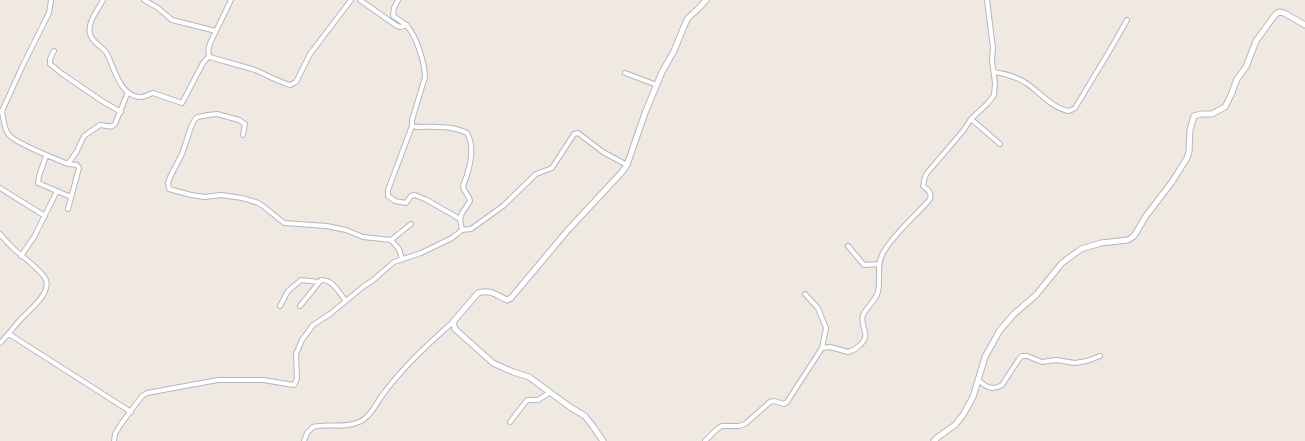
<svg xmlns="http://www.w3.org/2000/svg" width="1305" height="441" font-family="'Noto Sans',sans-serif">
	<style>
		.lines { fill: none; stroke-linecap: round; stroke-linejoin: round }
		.minor-casing { stroke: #b4b7c1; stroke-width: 6 }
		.tertiary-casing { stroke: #b4b7c1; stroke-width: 7 }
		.minor { stroke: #fff; stroke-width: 4 }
		.tertiary { stroke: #fff; stroke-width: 5 }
	</style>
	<rect width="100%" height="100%" fill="#efe9e1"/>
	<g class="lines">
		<g class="minor-casing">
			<path id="minor" d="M103 0C98 10 87 22 90 34 92 42 101 46 106 52 114 66 119 95 139 97 144 98 149 94 153 93L182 103 203 63 209 56
				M144 0 158 8 172 20 216 31 231 0
				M360 0 397 26 401 27 407 25
				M398 0 394 8 393 16C398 19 404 23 408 27 417 38 425 64 425 77L412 120V126C421 128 429 126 438 127 447 127 459 129 467 133 476 148 469 171 463 186 463 191 469 195 470 201L462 213 460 219 462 230
				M216 31C213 38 205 49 210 57 225 62 240 65 255 70 267 75 277 81 290 85L296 82 310 54 351 0
				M54 51 50 59V64L61 73 102 101 121 112
				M994 72C1007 74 1018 77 1029 85 1041 94 1054 109 1069 111L1075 108 1110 50 1127 20
				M625 73 657 85
				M0 111H2L23 65 49 13 51 0
				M2 111C3 118 4 129 9 135 17 144 56 159 68 164L77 151 84 136 100 125C105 125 111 129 115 124L128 92
				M971 119 1000 144
				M412 126 388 190V196L395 201 406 203 411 196 415 195 427 200 460 219
				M243 135 245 124 239 120 217 114 208 115 198 117 195 119 191 127 182 154 170 177 168 183 169 189 191 195 205 197 221 195 242 198 256 202 263 206 284 223 327 226 346 230 363 237 391 240 399 249 402 259
				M46 156 39 176 38 183 71 197
				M0 188 45 216
				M68 209 79 168 77 165 68 164
				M0 234C4 239 8 243 13 248 22 257 41 269 46 280 51 294 28 311 20 320 13 328 7 336 0 343
				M391 240 411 224
				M848 246 864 265 879 264
				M21 256 34 237 57 191
				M805 294 818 308 826 328 822 348
				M280 306 288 291 301 280 319 282
				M300 306 321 280C334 280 338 292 346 301
				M9 334 131 412
				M978 380C986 387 992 391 1002 385L1019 359 1022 356H1027L1042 362 1056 360 1075 363 1087 361 1100 356
				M510 422 527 400H538L549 393
				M114 441 115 434 121 424 142 396 147 393 218 380H263L294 385 297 379 296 354 302 340 313 325 330 314 364 286 372 281 394 262 421 253 452 238 462 230 471 229 503 206 536 174 552 168 574 134 578 133 603 152 627 165
				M304 441 307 433 313 427C328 423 344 429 359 422 369 418 375 406 381 397 401 369 427 345 453 322
				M705 441 717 429 722 426H739L745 424 770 402 774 401 784 404 787 402 822 348 830 347 848 352C852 351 856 349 859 346 873 334 859 328 863 315 867 307 875 301 878 292 881 279 876 265 883 253 895 232 915 217 930 199 932 192 928 190 923 186L925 177 927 173 963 131 971 119 988 103 994 95 995 83 992 61 993 48 987 0"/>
		</g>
		<g class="tertiary-casing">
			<path id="tertiary" d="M603 441 592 425 585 416 570 407 529 377 513 372 493 363 455 329 453 322 478 293C492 289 495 295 507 300L511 298 568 230 622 172 627 165 645 113 662 72 674 51 685 24 688 18 698 9 706 0
				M934 441 938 437 955 425 963 415 973 397 985 357 1000 330 1014 314 1036 295 1062 263 1081 249 1101 243 1128 240 1134 236 1146 216 1172 182 1187 158 1189 152 1190 130 1194 116 1201 114H1212L1225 107 1231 95 1237 79 1246 67 1256 41 1275 15 1279 12 1284 13 1305 25"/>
		</g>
		<use href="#minor" class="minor"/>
		<use href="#tertiary" class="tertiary"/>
	</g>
</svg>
